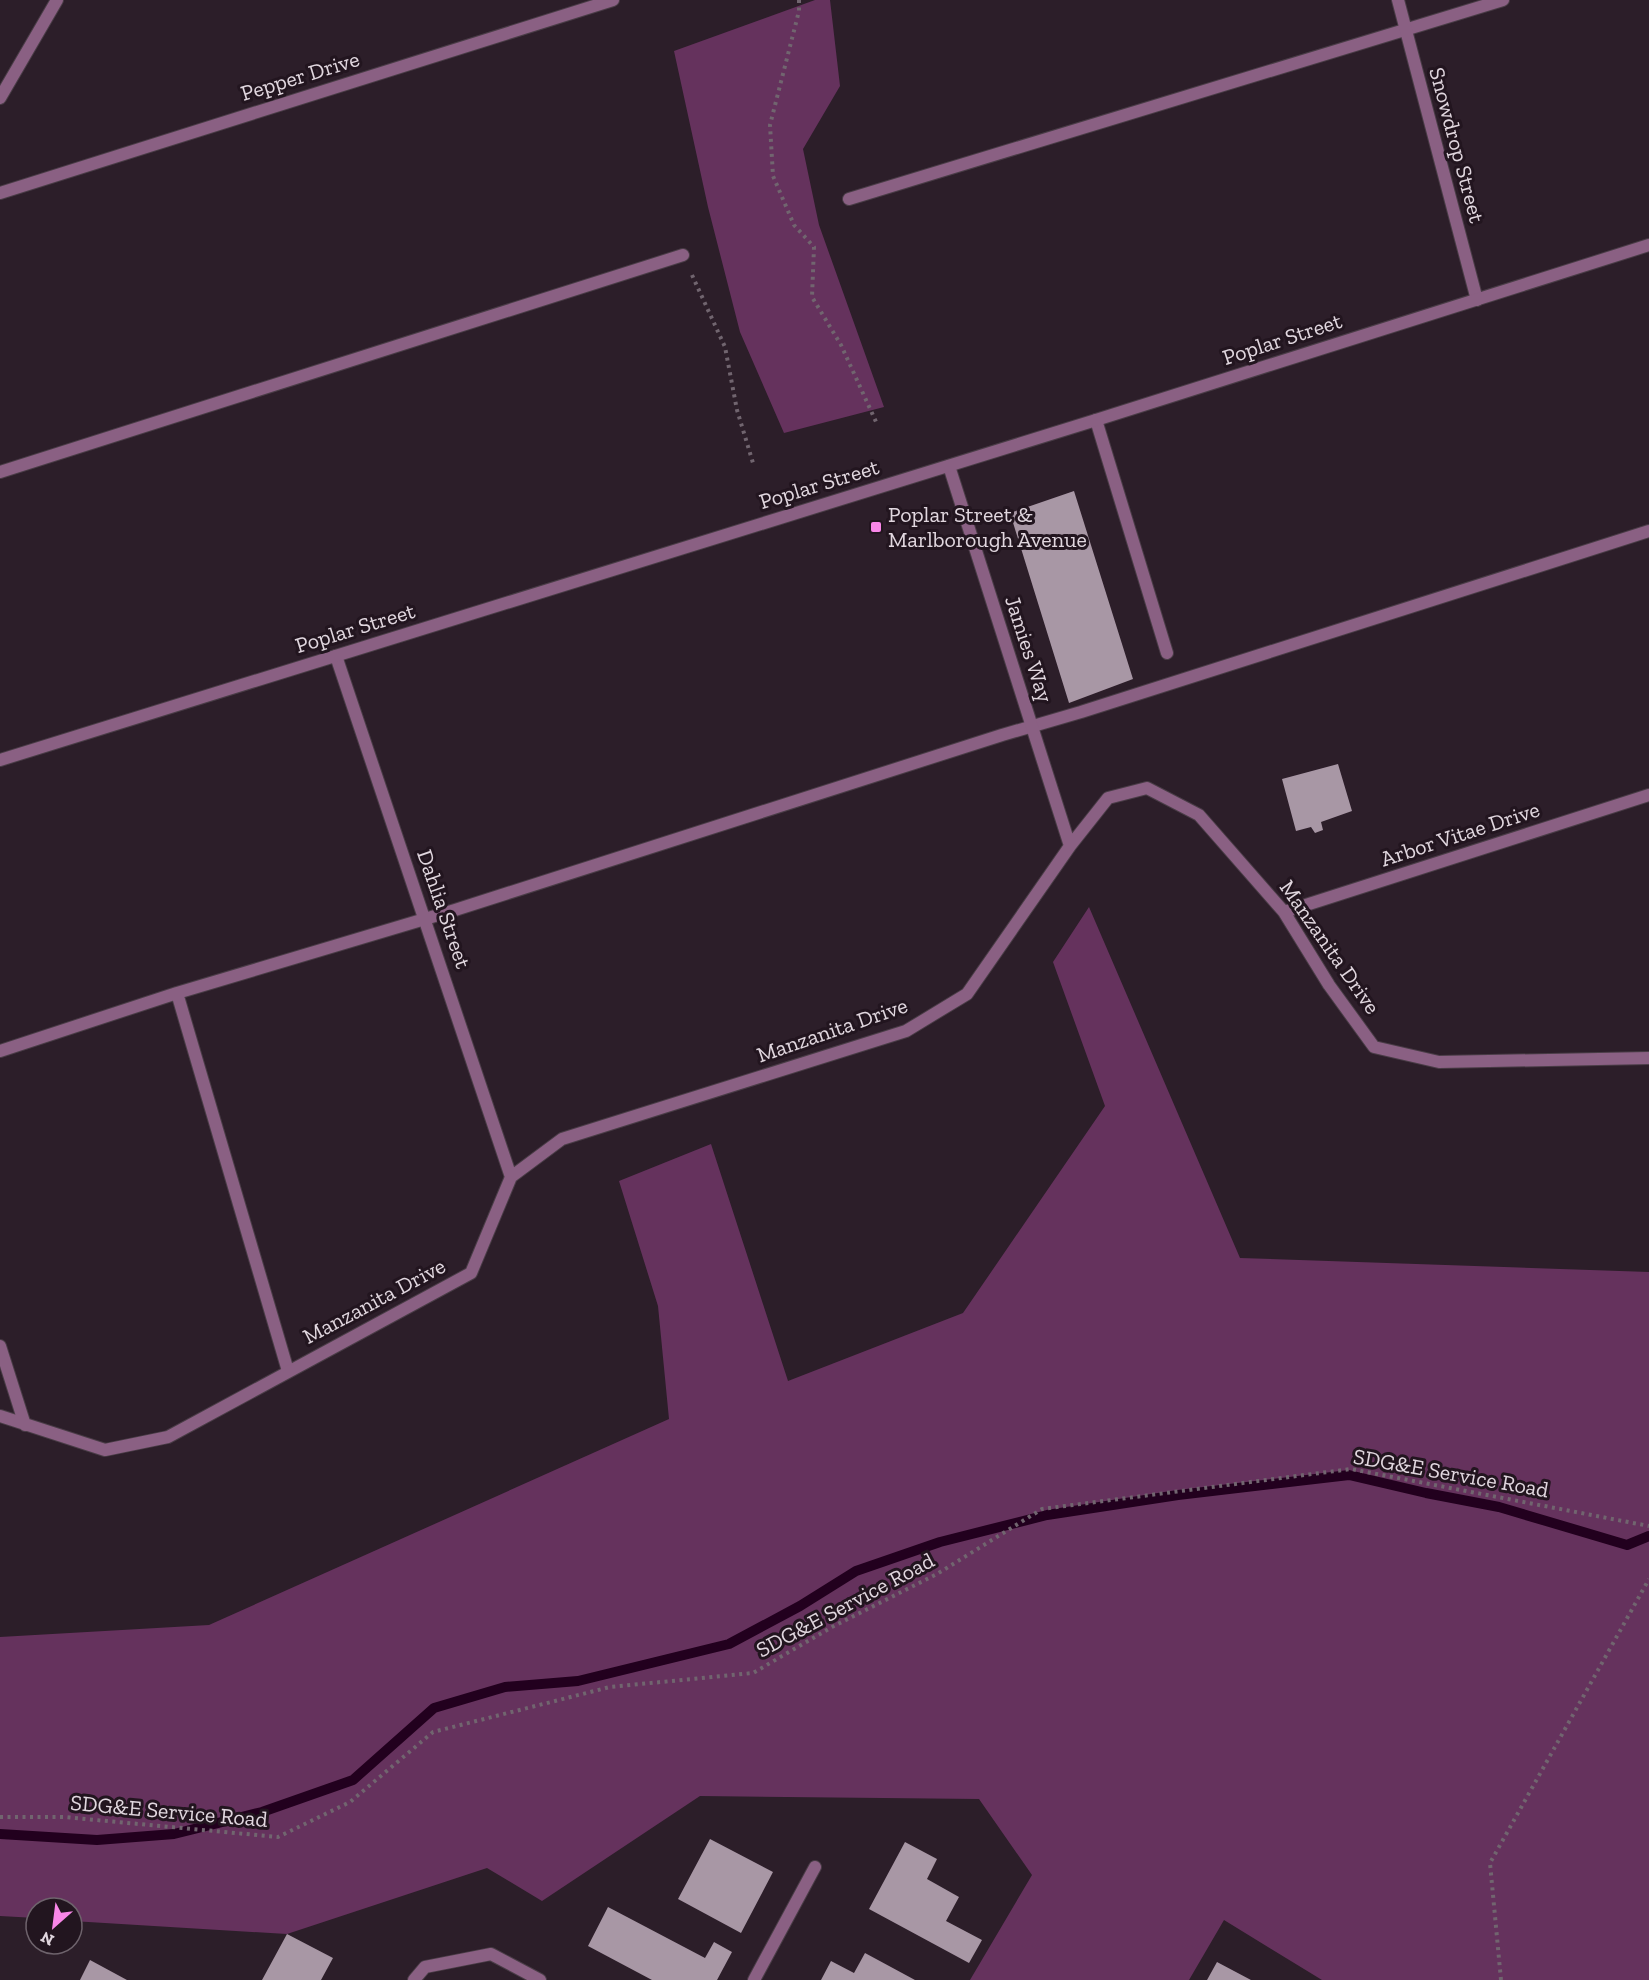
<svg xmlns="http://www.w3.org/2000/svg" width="1649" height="1980" font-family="'Zilla Slab',serif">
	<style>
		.green { fill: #65325d }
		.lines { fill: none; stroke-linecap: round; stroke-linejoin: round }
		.stream { stroke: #22001e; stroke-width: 10 }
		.building { fill: #a897a5 }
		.service-casing { stroke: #493c46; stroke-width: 14 }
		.minor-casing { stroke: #493c46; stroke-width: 14 }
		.tertiary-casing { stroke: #493c46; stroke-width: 14 }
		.path { stroke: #71656f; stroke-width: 4; stroke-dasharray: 3 4.5; stroke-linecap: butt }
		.service { stroke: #8a6083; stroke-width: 12 }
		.minor { stroke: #8a6083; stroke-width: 12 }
		.tertiary { stroke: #8a6083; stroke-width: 12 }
		.poi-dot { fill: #f987e8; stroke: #22151f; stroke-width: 2 }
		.labels { text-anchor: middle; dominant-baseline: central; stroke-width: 6; stroke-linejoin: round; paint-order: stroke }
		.street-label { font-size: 22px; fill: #e1d7df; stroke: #22151f }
		.poi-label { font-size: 22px; fill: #e1d7df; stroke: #22151f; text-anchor: start }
	</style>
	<rect width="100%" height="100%" fill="#2c1e29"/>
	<path class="green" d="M815 0H830L840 86 803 149 819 225 884 407 784 433 740 332 708 207 674 51Z
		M1089 907 1240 1258 1649 1272V1980H1322L1224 1920 1189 1980H970L1032 1875 979 1799 700 1796 542 1901 487 1868 287 1934 72 1921V1908H36V1918L0 1916V1637L209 1625 669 1419 658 1306 619 1181 711 1144 788 1381 963 1313 1105 1106 1053 962Z"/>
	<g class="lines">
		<path class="stream" d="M0 1834 97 1840 174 1834 262 1812 353 1780 434 1708 505 1687 578 1681 729 1644 800 1606 856 1571 940 1542 1047 1515 1178 1495 1349 1475 1426 1493 1499 1507 1627 1545 1649 1536"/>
	</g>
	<path class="building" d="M1074 491 1133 679 1069 703 1010 513Z
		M1338 764 1352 811 1321 822 1323 830 1315 833 1311 827 1296 831 1282 779Z
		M710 1839 773 1872 741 1933 678 1899Z
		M905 1842 937 1859 927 1879 959 1897 946 1921 982 1940 969 1963 869 1909Z
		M608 1907 705 1958 714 1942 732 1952 717 1980H652L588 1946Z
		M287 1934 333 1958 321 1980H262Z
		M865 1953 915 1980H821L831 1961 854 1973Z
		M90 1960 127 1980H80Z
		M1217 1962 1251 1980H1207Z"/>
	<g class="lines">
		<g class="service-casing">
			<path id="service" d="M849 199 1503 0
				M1096 420 1167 653
				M0 472 683 255
				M177 993 288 1371
				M0 1051 177 993 455 910 1002 735 1081 712 1649 531"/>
		</g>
		<g class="minor-casing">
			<path id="minor" d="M1398 0 1477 300
				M0 98 57 0
				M0 193 613 0
				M949 466 1070 846
				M336 656 511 1177
				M1284 912 1649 795
				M0 1346 25 1425
				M0 1416 105 1450 168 1437 471 1273 511 1177 562 1139 906 1031 967 994 1070 846 1108 798 1147 788 1199 815 1284 912 1329 985 1374 1047 1439 1062 1649 1058
				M414 1980 425 1967 491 1954 540 1980
				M754 1980 815 1867"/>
		</g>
		<g class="tertiary-casing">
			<path id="tertiary" d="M0 760 1096 420 1649 245"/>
		</g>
		<path class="path" d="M799 0V11L770 125 773 176 794 225 814 247 812 297 841 345 877 424
			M692 275 725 347 737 410 753 463
			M0 1817H64L278 1837 350 1802 433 1732 610 1687 753 1673 832 1627 937 1574 1042 1509 1351 1469 1649 1526
			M1501 1980 1490 1863 1649 1579"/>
		<use href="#service" class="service"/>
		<use href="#minor" class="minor"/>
		<use href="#tertiary" class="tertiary"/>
	</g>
	<rect class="poi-dot" x="870" y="521" width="12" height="12" rx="3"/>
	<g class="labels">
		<g class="street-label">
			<text transform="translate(300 76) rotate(-17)">Pepper Drive</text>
			<text transform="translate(1457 145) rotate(75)">Snowdrop Street</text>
			<text transform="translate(1282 339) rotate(-18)">Poplar Street</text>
			<text transform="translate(819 484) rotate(-17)">Poplar Street</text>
			<text transform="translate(355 628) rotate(-17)">Poplar Street</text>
			<text transform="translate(1029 649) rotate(72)">Jamies Way</text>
			<text transform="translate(1460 834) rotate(-18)">Arbor Vitae Drive</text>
			<text transform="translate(444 909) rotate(71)">Dahlia Street</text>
			<text transform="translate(1330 947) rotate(55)">Manzanita Drive</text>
			<text transform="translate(832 1030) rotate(-19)">Manzanita Drive</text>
			<text transform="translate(374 1301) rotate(-28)">Manzanita Drive</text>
			<text transform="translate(1451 1473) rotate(10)">SDG&amp;E Service Road</text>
			<text transform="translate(845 1605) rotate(-28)">SDG&amp;E Service Road</text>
			<text transform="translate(169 1811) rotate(5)">SDG&amp;E Service Road</text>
		</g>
		<g class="poi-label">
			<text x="888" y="514">Poplar Street &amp;<tspan x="888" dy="25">Marlborough Avenue</tspan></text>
		</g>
	</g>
	<g transform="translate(54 1926) rotate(208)"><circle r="28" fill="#22151f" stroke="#6e636c" stroke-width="1.5"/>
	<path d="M0-4.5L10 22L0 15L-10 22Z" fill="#f987e8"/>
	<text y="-9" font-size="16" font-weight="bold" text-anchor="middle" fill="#e1d7df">N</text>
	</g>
</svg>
